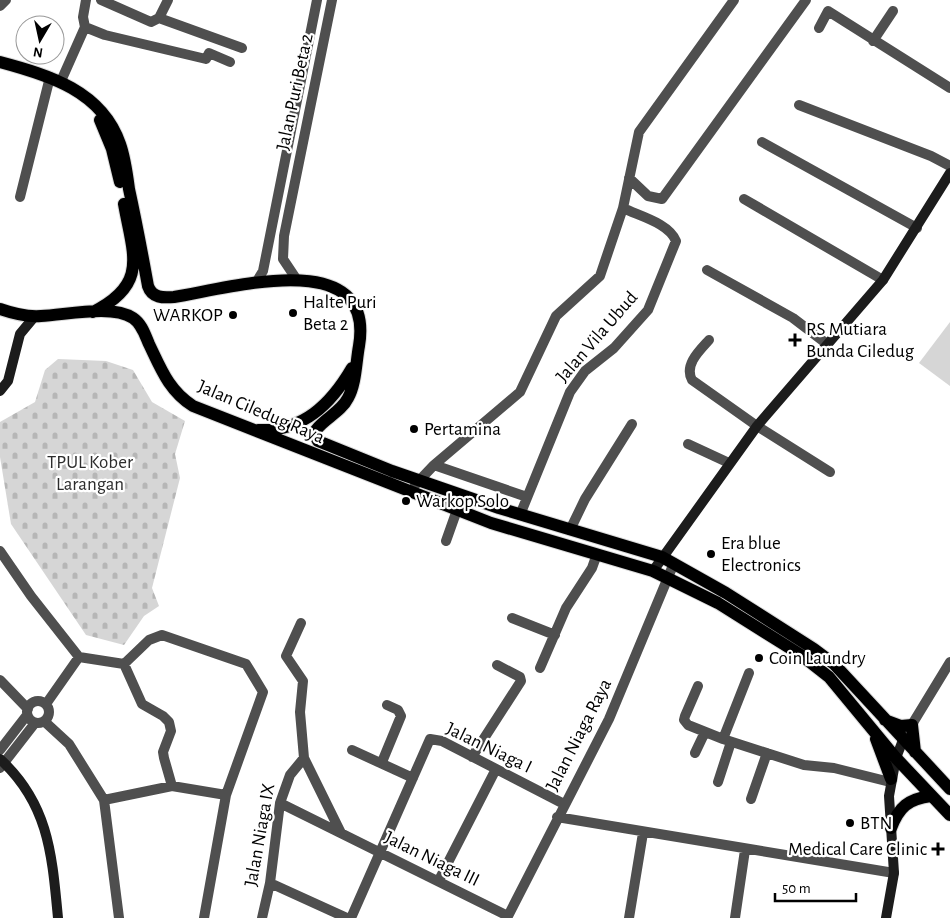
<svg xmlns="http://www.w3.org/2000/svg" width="950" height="918" font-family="'Alegreya Sans',sans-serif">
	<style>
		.grass { fill: #d6d6d6 }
		.cemetery { fill: url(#cemetery-stones) }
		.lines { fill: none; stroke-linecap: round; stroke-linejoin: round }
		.primary-casing { stroke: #dbdbdb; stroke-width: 14 }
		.street { stroke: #4f4f4f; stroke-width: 10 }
		.secondary { stroke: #1c1c1c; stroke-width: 10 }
		.primary { stroke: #000; stroke-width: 12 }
		.poi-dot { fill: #000; stroke: #fff; stroke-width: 2 }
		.labels { text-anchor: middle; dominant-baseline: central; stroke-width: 4.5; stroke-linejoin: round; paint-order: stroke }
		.street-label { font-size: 19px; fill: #000; stroke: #fff }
		.poi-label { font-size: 19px; fill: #000; stroke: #fff; text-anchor: start }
		.park-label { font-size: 19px; fill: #2d2d2d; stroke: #fff }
	</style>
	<defs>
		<pattern id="cemetery-stones" width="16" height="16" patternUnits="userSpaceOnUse" patternTransform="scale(1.25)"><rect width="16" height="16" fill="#d6d6d6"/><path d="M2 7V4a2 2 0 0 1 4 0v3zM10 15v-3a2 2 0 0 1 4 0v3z" fill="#b6b6b6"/></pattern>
	</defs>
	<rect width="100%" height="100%" fill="#fff"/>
	<path class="grass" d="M950 322V386L919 363Z"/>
	<path class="cemetery" d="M58 359 106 361 133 370 152 402 185 421 175 454 180 478 152 588 159 606 144 616 124 645 86 635 11 524 0 457V422L35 402 45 370Z"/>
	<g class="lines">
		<g class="primary-casing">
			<path id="primary" d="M0 62C49 75 102 91 120 144 125 158 127 174 129 189 136 221 142 253 148 286 152 298 163 298 174 297 227 289 376 244 359 346 356 362 356 384 348 398 341 412 325 418 316 430L315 435 318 441 392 471 499 508 662 557 726 593 814 649 834 664 950 789
				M100 120 112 149 120 182
				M0 309C14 314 27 317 41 316 66 315 112 304 133 318 142 324 145 335 149 344 161 369 169 391 193 406L491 523 653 571 718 603 801 655 829 677 896 758 950 815
				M93 312C149 284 133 255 124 204
				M258 430C303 432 331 404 352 368
				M885 720 901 726 912 725 915 752
				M876 739 891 779
				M891 828C899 807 908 799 931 796"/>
		</g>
		<path class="street" d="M101 0 151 22 159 18 168 0
			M0 6 6 0
			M159 18 242 48
			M85 27 105 35 206 59 209 53 230 62
			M819 28 828 11 950 88
			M873 41 893 11
			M61 81 85 27 83 17 86 0
			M799 105 931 156 950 166
			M762 142 917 228
			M629 178 648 196 662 199 806 0
			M20 197 50 77
			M744 199 883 280
			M707 270 793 318 827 344
			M297 280 283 259 284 236 332 0
			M257 281 263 271 317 0
			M709 340C699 351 684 365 692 380L757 426 830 472
			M688 444 729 463
			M434 465 527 497
			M415 485 434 465 520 392 556 316 600 276 623 208 639 132 734 0
			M520 515 570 392 585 371 614 348 648 310 676 241C669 223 639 216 623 208
			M570 530 585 499 632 424
			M446 541 457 510
			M0 551 31 596 79 657 46 704
			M512 618 555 635
			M301 623 286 656 303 681 300 712 304 758 341 833
			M79 657 124 664 149 640 162 635 246 664 263 692 226 795 204 918
			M124 664 142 704 163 716 169 722 171 731 163 752 164 758 172 786
			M540 668 566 608 592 568 597 554
			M0 680 28 709
			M698 686 685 716 684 720 688 725 723 739 804 765 834 768 890 782
			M27 712a11 11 0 1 1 22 0a11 11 0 1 1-22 0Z
			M44 721 69 744 104 800 119 918
			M908 731 950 662
			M723 739 749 673
			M0 750 27 715
			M352 750 413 778
			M695 753 705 732
			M472 757 521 681 520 677 497 665
			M382 762 401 716 398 710 387 705
			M0 768 35 723
			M718 782 731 742
			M751 799 767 753
			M104 800 172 786 226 795
			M280 803 508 916
			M557 817 894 873
			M439 880 496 769
			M270 883 347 918
			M262 918 270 883 280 803 290 775 304 758
			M351 918 430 739 442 741 564 804
			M507 918 609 719 674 563
			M629 918 643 833
			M735 918 745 850"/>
		<path class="secondary" d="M0 391 8 381 20 334 35 316
			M653 571 757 426 883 280 950 173
			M0 759C49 804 52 855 58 918
			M886 918 894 873 889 796 896 758 903 740"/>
		<use href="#primary" class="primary"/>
	</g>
	<g class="poi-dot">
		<circle cx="293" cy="313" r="5"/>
		<circle cx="233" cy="315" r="5"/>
		<path d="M792.5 332.5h5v5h5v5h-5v5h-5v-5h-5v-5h5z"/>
		<circle cx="414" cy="429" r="5"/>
		<circle cx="406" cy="501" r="5"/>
		<circle cx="711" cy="554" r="5"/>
		<circle cx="759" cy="658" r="5"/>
		<circle cx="850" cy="823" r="5"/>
		<path d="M935.5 841.5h5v5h5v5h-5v5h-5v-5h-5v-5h5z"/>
	</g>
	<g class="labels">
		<g class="street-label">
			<text transform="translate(295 92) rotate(-78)">Jalan Puri Beta 2</text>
			<text transform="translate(597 337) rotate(-49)">Jalan Vila Ubud</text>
			<text transform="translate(261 412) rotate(23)">Jalan Ciledug Raya</text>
			<text transform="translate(579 735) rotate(-63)">Jalan Niaga Raya</text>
			<text transform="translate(489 748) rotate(26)">Jalan Niaga I</text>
			<text transform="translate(260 835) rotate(-80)">Jalan Niaga IX</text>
			<text transform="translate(432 859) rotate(26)">Jalan Niaga III</text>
		</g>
		<g class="poi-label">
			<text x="303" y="302">Halte Puri<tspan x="303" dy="22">Beta 2</tspan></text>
			<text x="223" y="315" text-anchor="end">WARKOP</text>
			<text x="806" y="329">RS Mutiara<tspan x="806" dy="22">Bunda Ciledug</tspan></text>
			<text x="424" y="429">Pertamina</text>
			<text x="416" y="501">Warkop Solo</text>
			<text x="721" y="543">Era blue<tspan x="721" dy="22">Electronics</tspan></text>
			<text x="769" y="658">Coin Laundry</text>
			<text x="860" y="823">BTN</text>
			<text x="927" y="849" text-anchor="end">Medical Care Clinic</text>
		</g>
		<g class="park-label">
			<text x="90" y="462">TPUL Kober<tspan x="90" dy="22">Larangan</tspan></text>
		</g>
	</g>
	<g transform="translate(40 40) rotate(189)"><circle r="24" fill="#ffffff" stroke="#999999"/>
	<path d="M0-4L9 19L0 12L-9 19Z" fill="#000000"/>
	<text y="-8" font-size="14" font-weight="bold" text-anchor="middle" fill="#000000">N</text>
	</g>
	<path d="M775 893v8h81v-8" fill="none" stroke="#000000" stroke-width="2.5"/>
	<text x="782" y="893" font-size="15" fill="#000000" stroke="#ffffff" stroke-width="4" paint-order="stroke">50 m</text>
</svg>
